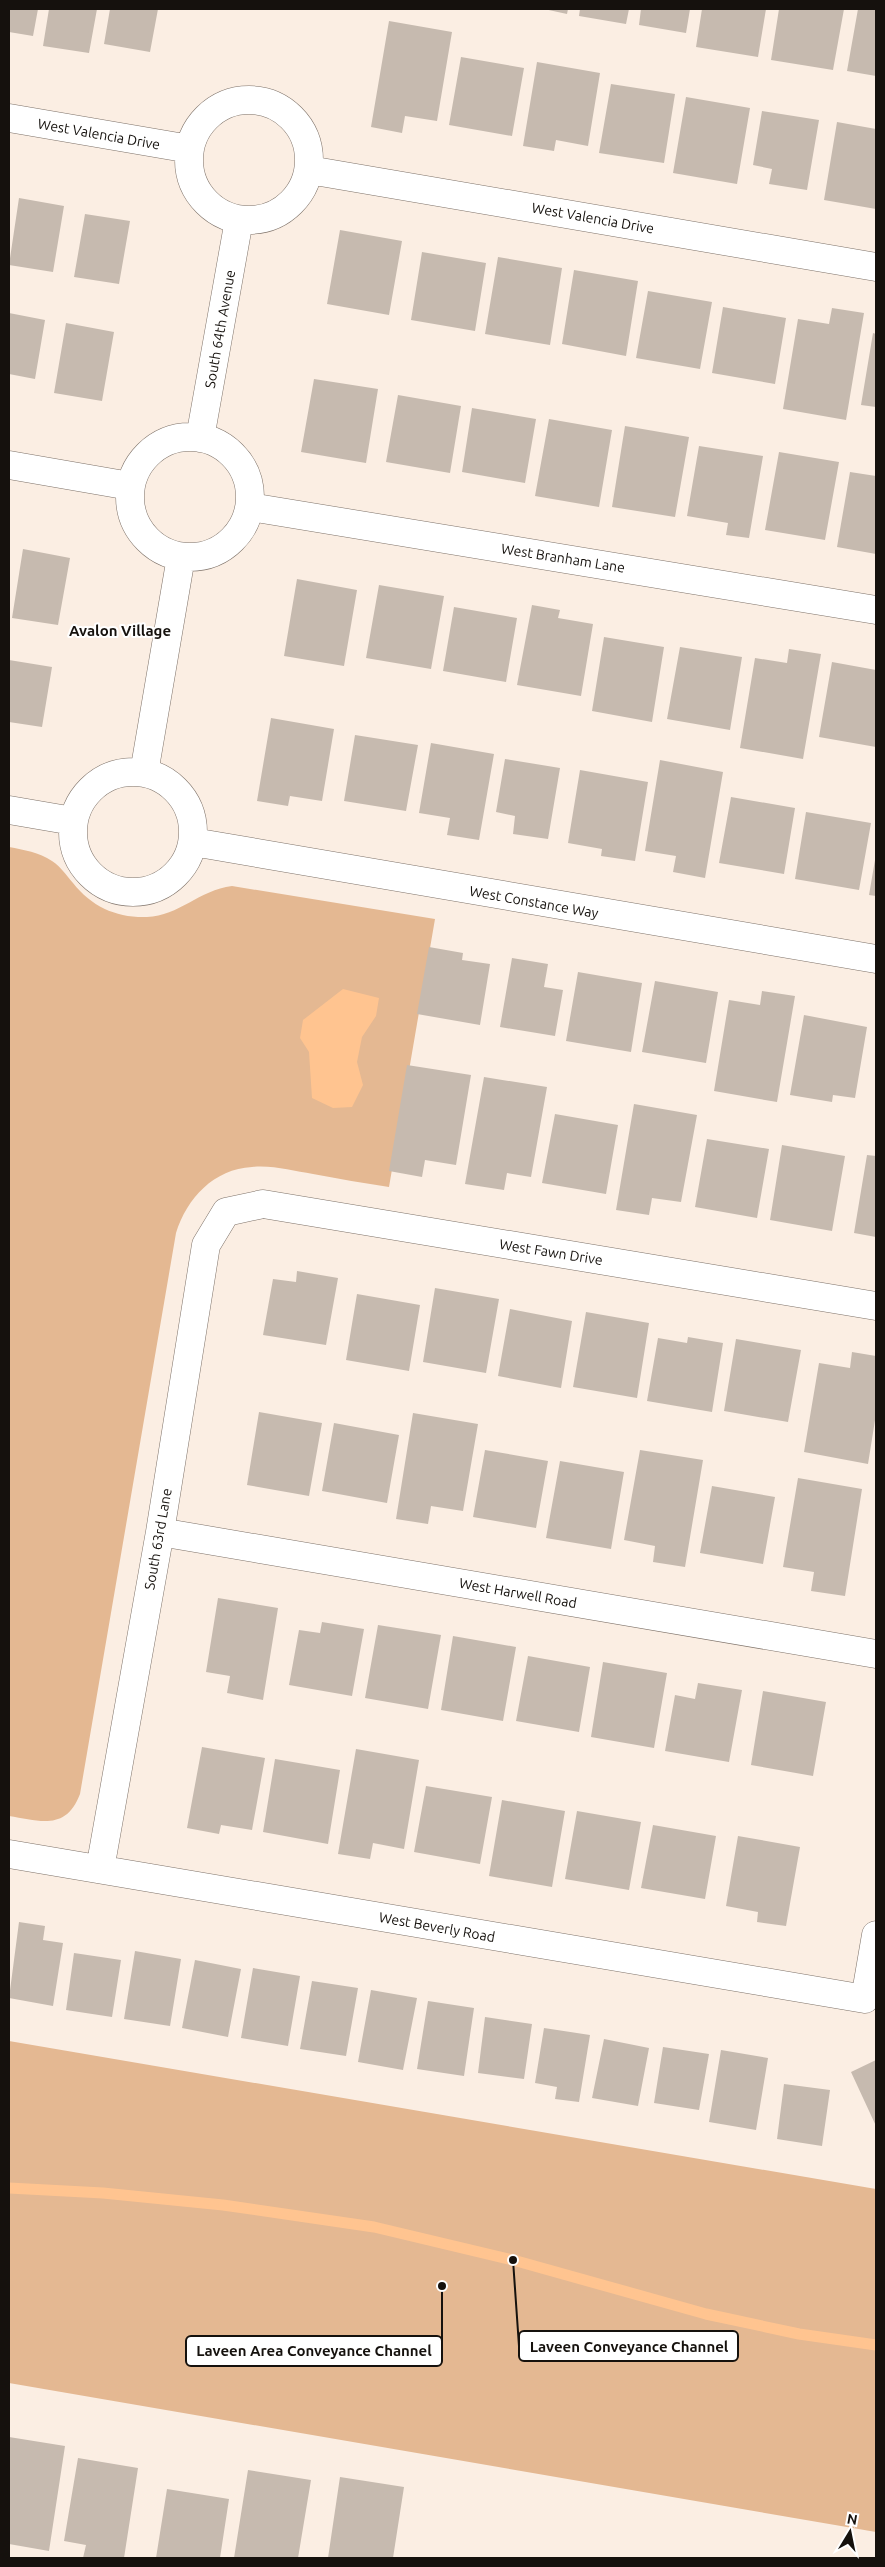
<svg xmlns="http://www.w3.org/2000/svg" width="885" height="2567" font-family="Ubuntu,sans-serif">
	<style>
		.green { fill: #e4b892 }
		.water { fill: #ffc490 }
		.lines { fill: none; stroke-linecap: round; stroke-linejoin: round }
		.stream { stroke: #ffc490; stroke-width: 11 }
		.building { fill: #c6baaf }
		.minor-casing { stroke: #7e7269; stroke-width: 29 }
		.minor { stroke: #fff; stroke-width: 28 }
		.labels { text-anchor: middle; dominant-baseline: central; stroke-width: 4; stroke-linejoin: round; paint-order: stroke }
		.street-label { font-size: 14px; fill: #15110d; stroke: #fff }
		.neighbourhood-label { font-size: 15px; font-weight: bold; fill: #15110d; stroke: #fff }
		.leader { fill: none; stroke: #15110d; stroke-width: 2 }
		.callout-dot { fill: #15110d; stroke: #fff; stroke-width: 2 }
		.callout { fill: #fff; stroke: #15110d; stroke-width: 2 }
		.callout-label { font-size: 15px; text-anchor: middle; font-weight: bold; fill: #15110d }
	</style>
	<rect width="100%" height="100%" fill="#fbeee3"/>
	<path class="green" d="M9 847C24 850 39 852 52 861 61 867 66 875 73 883 92 907 117 918 147 917 179 916 199 890 232 886L435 919 389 1187C364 1183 339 1179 313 1174 293 1171 273 1165 252 1167 214 1169 187 1198 176 1233L80 1794C66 1831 40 1821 9 1816Z
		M9 2041 876 2189V2532L9 2383Z"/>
	<path class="water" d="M343 989 379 998 376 1016 362 1037 357 1062 363 1085 352 1107 333 1108 312 1098 309 1052 300 1038 303 1020Z"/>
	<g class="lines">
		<path class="stream" d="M9 2188 103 2193 223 2205 374 2227 513 2260 706 2314 799 2334 876 2345"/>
	</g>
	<path class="building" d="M9 9H38L33 36 9 32Z
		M49 9H97L89 53 43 46Z
		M110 9H158L150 52 104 44Z
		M544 9H568L567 14Z
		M580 9H629L626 24 579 16Z
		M641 9H690L686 33 639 25Z
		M702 9H766L758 57 696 47Z
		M779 9H844L833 70 771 60Z
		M858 9H876V76L847 71Z
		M389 21 452 32 437 121 405 116 402 133 371 127Z
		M461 57 524 68 512 136 449 125Z
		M537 62 600 73 588 146 556 140 554 151 523 146Z
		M611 84 675 94 664 163 599 153Z
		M686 97 750 108 737 184 673 173Z
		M762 111 819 120 807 190 769 184 772 169 753 165Z
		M837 122 876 129V209L824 200Z
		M19 198 64 206 53 272 9 265Z
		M85 214 130 221 119 284 74 277Z
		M340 230 402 241 389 315 327 304Z
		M422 252 486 263 475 331 411 320Z
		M498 257 562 268 550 345 485 334Z
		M574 270 638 281 626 356 562 344Z
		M648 291 712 302 700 369 636 358Z
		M723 307 786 318 775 384 712 373Z
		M832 308 864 313 846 420 783 409 798 319 829 324Z
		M9 313 45 320 35 379 9 374Z
		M66 323 114 332 102 401 54 393Z
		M873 333 876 334V407L861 405Z
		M314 379 378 389 366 463 301 452Z
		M398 395 461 406 450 473 386 462Z
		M472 408 536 419 525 483 462 472Z
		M549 419 612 430 599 507 535 496Z
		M625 426 689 437 675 517 612 507Z
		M699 446 763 456 749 538 726 535 728 523 687 516Z
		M779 452 839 462 825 540 765 530Z
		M850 472 876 476V554L837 547Z
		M23 549 70 558 58 625 12 618Z
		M297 579 357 590 344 666 284 656Z
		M379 585 444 596 431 669 366 658Z
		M532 605 560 610 558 618 593 624 581 696 517 685Z
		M454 607 517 618 506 682 443 671Z
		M604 637 664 647 652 722 592 711Z
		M680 647 742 657 730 730 667 719Z
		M789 649 821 654 803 759 740 748 755 658 787 663Z
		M9 660 52 667 42 727 9 722Z
		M832 662 876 670V747L819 737Z
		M271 718 334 729 322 801 290 796 288 806 257 801Z
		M355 735 418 745 406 811 344 801Z
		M431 743 494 754 479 840 447 835 450 818 419 813Z
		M505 759 560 768 548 839 513 834 515 816 496 812Z
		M660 760 723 772 705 878 673 872 676 856 645 851Z
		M580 770 648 782 635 861 601 856 602 849 568 843Z
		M731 797 795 808 784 874 719 863Z
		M806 812 871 823 859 890 795 879Z
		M875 860H876V896L869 895Z
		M429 947 463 953 462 960 490 964 480 1025 417 1014Z
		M512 958 548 964 544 987 563 990 555 1036 500 1027Z
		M578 972 642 983 631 1052 566 1041Z
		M655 981 718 992 706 1063 642 1052Z
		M762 991 795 996 777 1102 714 1091 729 1000 760 1005Z
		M804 1015 867 1027 855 1098 833 1095 832 1102 790 1095Z
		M407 1065 471 1075 456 1165 425 1160 422 1177 389 1171Z
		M484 1077 547 1087 531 1177 507 1173 504 1190 465 1184Z
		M634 1104 697 1115 681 1202 652 1198 649 1215 616 1210Z
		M555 1114 618 1125 606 1194 542 1183Z
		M707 1139 769 1149 757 1218 695 1207Z
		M782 1145 845 1156 832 1231 770 1220Z
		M867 1155 876 1156V1237L854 1233Z
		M297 1271 338 1278 326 1345 263 1335 273 1279 296 1282Z
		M435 1288 499 1299 486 1373 423 1362Z
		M357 1294 420 1305 409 1371 346 1360Z
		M510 1309 572 1321 561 1388 498 1376Z
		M586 1312 649 1323 637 1398 573 1387Z
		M688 1337 723 1343 712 1412 647 1401 658 1338 687 1343Z
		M736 1339 801 1350 788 1422 724 1411Z
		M852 1352 876 1356V1414L868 1464 804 1452 819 1363 850 1368Z
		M259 1412 322 1423 309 1496 247 1485Z
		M413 1413 478 1424 463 1511 431 1506 428 1524 396 1519Z
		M334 1423 399 1435 387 1503 322 1491Z
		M485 1450 548 1461 536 1528 473 1517Z
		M640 1450 703 1460 685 1567 653 1562 655 1546 624 1540Z
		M560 1461 624 1472 611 1549 546 1538Z
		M798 1478 862 1489 845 1596 811 1591 814 1572 783 1567Z
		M712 1486 775 1497 763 1564 700 1553Z
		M218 1598 278 1608 263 1700 227 1693 230 1676 206 1672Z
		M322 1622 364 1629 352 1696 289 1685 299 1630 320 1633Z
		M378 1625 441 1635 428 1709 365 1698Z
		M453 1636 516 1647 503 1721 441 1710Z
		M528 1656 590 1667 579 1732 516 1721Z
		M603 1662 667 1673 654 1748 591 1737Z
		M698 1683 742 1690 729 1762 665 1751 675 1695 695 1699Z
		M763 1691 826 1702 813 1776 751 1765Z
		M202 1747 265 1758 252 1830 221 1825 219 1834 187 1828Z
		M356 1749 419 1760 404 1849 373 1843 370 1859 338 1854Z
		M275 1759 340 1770 328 1844 263 1832Z
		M426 1786 492 1797 480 1864 414 1852Z
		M502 1800 565 1811 552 1887 489 1876Z
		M577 1811 641 1822 629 1890 565 1879Z
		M653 1825 716 1836 705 1899 641 1888Z
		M738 1836 800 1847 786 1926 757 1922 758 1912 726 1906Z
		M19 1922 45 1926 43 1940 63 1943 53 2006 9 1998Z
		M135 1951 181 1959 170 2026 124 2019Z
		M74 1953 121 1960 112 2017 66 2010Z
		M195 1960 241 1969 228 2037 182 2028Z
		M253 1968 300 1976 288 2046 241 2038Z
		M312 1981 358 1988 346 2056 300 2049Z
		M371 1990 417 1998 403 2070 358 2062Z
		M428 2001 474 2008 464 2076 417 2069Z
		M485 2017 532 2024 524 2079 478 2073Z
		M544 2028 590 2035 579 2102 555 2099 557 2087 535 2083Z
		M604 2039 649 2048 638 2106 592 2098Z
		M663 2047 709 2054 699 2110 654 2103Z
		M721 2050 768 2058 756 2130 709 2122Z
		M876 2060V2126L851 2072Z
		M784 2084 830 2090 822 2146 777 2139Z
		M9 2437 65 2446 49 2551 9 2544Z
		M78 2458 138 2468 124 2558H83L86 2545 64 2541Z
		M248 2470 311 2480 298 2558H234Z
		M340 2477 404 2487 393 2558H328Z
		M167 2489 229 2499 220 2558H156Z"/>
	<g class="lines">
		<g class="minor-casing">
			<path id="minor" d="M189 160a60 60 0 1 1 120 0a60 60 0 1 1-120 0Z
				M9 118 190 149
				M309 170 876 267
				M130 497a60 60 0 1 1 120 0a60 60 0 1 1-120 0Z
				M200 438 239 220
				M9 465 130 486
				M250 507 876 610
				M73 832a60 60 0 1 1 120 0a60 60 0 1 1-120 0Z
				M144 773 181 557
				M9 810 73 821
				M193 842 876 959
				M160 1532 876 1654
				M9 1854 865 1999 876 1935
				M100 1869 160 1532 206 1245 226 1212 263 1204 876 1306"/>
		</g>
		<use href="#minor" class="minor"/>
	</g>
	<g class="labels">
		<g class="street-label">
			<text transform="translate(99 134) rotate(10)">West Valencia Drive</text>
			<text transform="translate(593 218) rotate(10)">West Valencia Drive</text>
			<text transform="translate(220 329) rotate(-80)">South 64th Avenue</text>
			<text transform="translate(563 558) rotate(9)">West Branham Lane</text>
			<text transform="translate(534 902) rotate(10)">West Constance Way</text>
			<text transform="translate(551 1252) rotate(9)">West Fawn Drive</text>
			<text transform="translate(158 1539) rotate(-80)">South 63rd Lane</text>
			<text transform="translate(518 1593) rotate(10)">West Harwell Road</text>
			<text transform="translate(437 1927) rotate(10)">West Beverly Road</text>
		</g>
		<g class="neighbourhood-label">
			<text x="120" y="630">Avalon Village</text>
		</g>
	</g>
	<path class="leader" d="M513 2260L519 2346M442 2286L442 2351"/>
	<g class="callout-dot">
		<circle cx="513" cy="2260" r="5"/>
		<circle cx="442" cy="2286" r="5"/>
	</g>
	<g class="callout">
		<rect x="519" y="2331" width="219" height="30" rx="5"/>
		<rect x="186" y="2336" width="256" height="30" rx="5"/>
	</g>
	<g class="callout-label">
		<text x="629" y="2352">Laveen Conveyance Channel</text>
		<text x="314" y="2356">Laveen Area Conveyance Channel</text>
	</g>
	<rect width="885" height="2567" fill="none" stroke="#15110d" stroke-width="20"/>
	<g transform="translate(850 2532) rotate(10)" stroke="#ffffff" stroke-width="4" paint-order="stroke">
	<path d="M0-4L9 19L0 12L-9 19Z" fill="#15110d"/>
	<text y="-8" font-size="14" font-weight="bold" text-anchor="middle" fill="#15110d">N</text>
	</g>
</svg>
